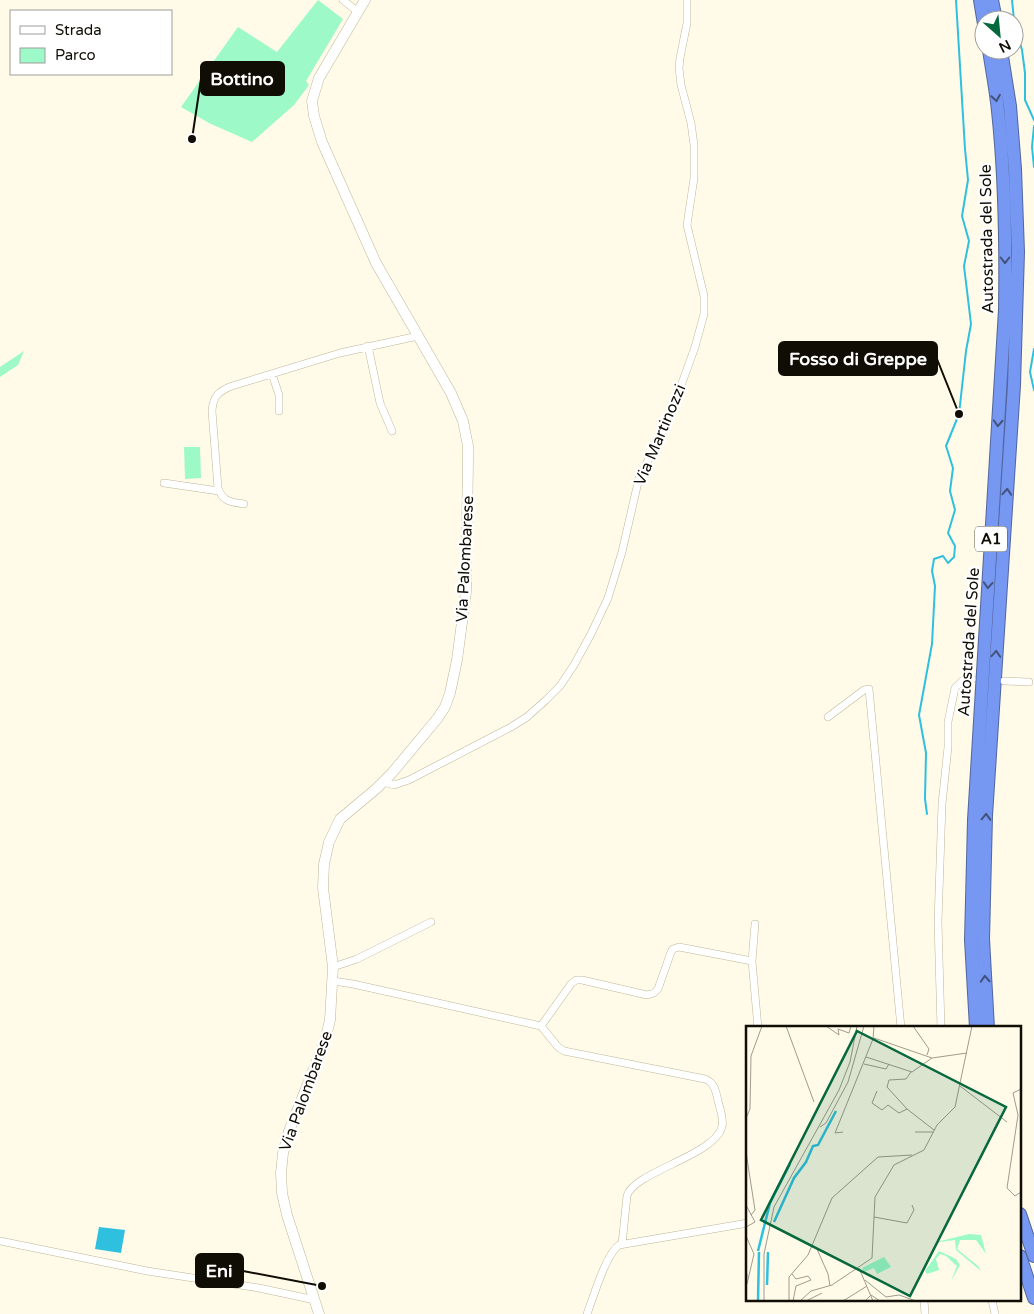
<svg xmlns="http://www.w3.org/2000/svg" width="1034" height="1314" font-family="'Varela Round',sans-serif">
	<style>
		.green { fill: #9df9c8 }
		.water { fill: #2fc0e0 }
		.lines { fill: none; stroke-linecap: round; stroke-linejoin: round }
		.stream { stroke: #2fc0e0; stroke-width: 2 }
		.minor-casing { stroke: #bdb699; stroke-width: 8 }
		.secondary-casing { stroke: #bdb699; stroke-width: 11 }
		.motorway-casing { stroke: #52679f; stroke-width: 14 }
		.minor { stroke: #fff; stroke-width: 7 }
		.secondary { stroke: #fff; stroke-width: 10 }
		.motorway { stroke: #7697f2; stroke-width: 12 }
		.oneway { stroke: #43527b }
		.labels { text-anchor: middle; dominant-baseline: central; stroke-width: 5; stroke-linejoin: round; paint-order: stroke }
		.shield { fill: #fff; stroke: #58564f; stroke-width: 1 }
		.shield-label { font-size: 15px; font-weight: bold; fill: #100d04 }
		.street-label { font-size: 16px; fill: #100d04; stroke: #fff }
		.inset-river { fill: none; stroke: #2fc0e0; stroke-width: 2.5 }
		.inset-road { fill: none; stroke: #9f9c8d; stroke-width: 1 }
		.view { fill: #06683d; fill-opacity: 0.15; stroke: #06683d; stroke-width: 2.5 }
		.inset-edge { fill: none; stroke: #100d04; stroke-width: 2.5 }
		.leader { fill: none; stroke: #100d04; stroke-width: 2 }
		.callout-dot { fill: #100d04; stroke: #fff; stroke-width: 2 }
		.callout { fill: #100d04; stroke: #100d04; stroke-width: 2 }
		.callout-label { font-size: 18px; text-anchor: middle; font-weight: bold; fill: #fff }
	</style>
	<rect width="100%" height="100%" fill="#fffbe8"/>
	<path class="green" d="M318 0 343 19 306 81 309 85 294 105 252 142 211 124 181 107 238 27 277 52Z
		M24 351 18 365 0 377V367Z
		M184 447H200L201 478 185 479Z"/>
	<path class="water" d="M99 1227 125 1230 121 1253 95 1249Z"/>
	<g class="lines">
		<path class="stream" d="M1012 0 1014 20
			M1014 21 1022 50 1025 73V100L1034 120
			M1034 126 1032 147 1034 167
			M1034 390 1030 372 1034 349
			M927 814 925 799 926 753 919 715 932 644 935 586 932 571 934 559 943 556 948 563 954 557 955 546 948 533 955 510 950 491 953 468 946 446 959 414 966 351 971 324 964 266 969 241 962 216 968 180 965 149 956 0"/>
		<g class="minor-casing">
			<path id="minor" d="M343 0 358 12
				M368 346 380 403 392 431
				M272 374 279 395V411
				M164 483 219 491
				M244 504C231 502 223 502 218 488L212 411C213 396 219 391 232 386L340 353 418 336
				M1004 681 1029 682
				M828 717 864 690 869 689 901 1028
				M383 782 394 785 409 780 511 727 527 717 546 700 560 686 574 665 591 634 608 598 622 552 639 478 669 419 695 347 704 314V296L687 225 694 178V145L691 123 681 85 679 68 680 58 687 23V0
				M752 961 755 924
				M333 967 357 959 431 922
				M333 981 353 984 541 1026
				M941 1028 938 922 942 804 948 747V722L955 688 962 681 972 679
				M0 1241 147 1271 259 1288 315 1300
				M622 1244 627 1196C633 1172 714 1156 722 1127 724 1119 720 1109 718 1101 716 1091 714 1082 705 1079L564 1051 558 1047 541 1026 571 984 576 980H582L647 995 654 993 658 989 671 952 673 949 679 947 752 961 758 1028
				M924 1300 925 1314
				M992 1300 995 1314
				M587 1314C593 1298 606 1254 619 1245L748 1223"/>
		</g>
		<g class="secondary-casing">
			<path id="secondary" d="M319 1314 287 1215 282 1193 281 1173 283 1153 289 1131 325 1041 330 1020 333 967 323 888 324 864 329 842 340 819 376 789 392 773 437 719 445 707 450 693 457 660 466 592 468 461V446L463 421 451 393 376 263 322 142 314 116 312 101 319 78 365 0"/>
		</g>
		<g class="motorway-casing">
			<path id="motorway" d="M980 0 984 24
				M992 0 996 20
				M976 1028 971 940 974 820 1005 310C1006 244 1005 177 998 111 996 90 992 70 989 50
				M988 1028 983 939 986 816 1014 385 1018 252 1015 169 1010 106 1001 50
				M1020 1214 1034 1256
				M1020 1256 1034 1298"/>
		</g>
		<use href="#minor" class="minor"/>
		<use href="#secondary" class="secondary"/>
		<use href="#motorway" class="motorway"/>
	</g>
	<defs><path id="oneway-chevron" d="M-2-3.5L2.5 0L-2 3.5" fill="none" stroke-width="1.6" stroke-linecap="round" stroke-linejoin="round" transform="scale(1.25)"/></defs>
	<g class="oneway">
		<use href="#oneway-chevron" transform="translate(996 98) rotate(81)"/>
		<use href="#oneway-chevron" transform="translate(1005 260) rotate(90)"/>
		<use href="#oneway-chevron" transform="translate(998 423) rotate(93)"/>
		<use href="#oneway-chevron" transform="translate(1007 492) rotate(-86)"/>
		<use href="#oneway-chevron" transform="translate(988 585) rotate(94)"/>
		<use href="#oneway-chevron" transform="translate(996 654) rotate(-86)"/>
		<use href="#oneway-chevron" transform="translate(986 817) rotate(-88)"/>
		<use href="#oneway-chevron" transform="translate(985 979) rotate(-93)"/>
	</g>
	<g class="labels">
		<rect class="shield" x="975" y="526.5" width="32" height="25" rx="4"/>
		<g class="shield-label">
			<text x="991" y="539">A1</text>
		</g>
		<g class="street-label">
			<text transform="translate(987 239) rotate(-91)">Autostrada del Sole</text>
			<text transform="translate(660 435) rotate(-67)">Via Martinozzi</text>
			<text transform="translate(465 559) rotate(-87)">Via Palombarese</text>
			<text transform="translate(969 642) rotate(-86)">Autostrada del Sole</text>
			<text transform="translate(306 1091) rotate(-70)">Via Palombarese</text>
		</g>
	</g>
	<g transform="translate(746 1026)">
		<rect width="275" height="275" fill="#fffbe8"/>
		<path d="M223 208 235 209 240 228 230 214H214L211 223 232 240 235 245 210 224 209 214 186 217ZM193 225 210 233 214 239 205 255 211 240 200 230 194 228 190 233 193 244 181 248 179 245ZM138 231 145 241 131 248 128 242 118 246 116 242Z" fill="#9df9c8"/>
		<path class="inset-river" d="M28 196 48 152 60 136 67 120 72 119 90 85M12 225 24 177 44 138M21 259 22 226M12 275 13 226"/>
		<path class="inset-road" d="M40 0 68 76M80 0 93 9 92 3 103 7 105 0M167 0 183 23 181 29M128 12 186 32M120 31 166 46 186 32 221 27M118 38 140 43 143 38M214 60 261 96M275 63 267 67 272 89 261 162 269 170 275 166M275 63V29M131 65 126 77 136 84 142 79 153 87 161 83 141 61 143 54 160 53 165 46M161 83 188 104M0 92 4 83 5 30 16 0M74 101 80 97 102 56 118 0M97 106 89 107 127 13 128 0M169 106H187M0 126 9 184 5 189M0 179 9 196 0 201M128 191 161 197 168 184 166 179M0 210 8 228 1 258M71 223 82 248 84 260M113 242 127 275M46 248 50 253 62 250 65 254 50 260 47 275M119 254 140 271 153 269 170 275M0 266 1 248M18 275V228L28 181 93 64 104 36 111 0M43 275V251L62 229 86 172 132 131 166 129M54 275 65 265 86 259 126 232 129 171 148 139 178 124 191 99 209 81 226 0M60 275 76 267M97 275 121 260M119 275 125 269 134 275"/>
		<path class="view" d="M111 5 260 81 164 270 15 194Z"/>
		<rect width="275" height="275" class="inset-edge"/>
	</g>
	<path class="leader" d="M192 139L201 79M959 414L937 359M322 1286L243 1271"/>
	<g class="callout-dot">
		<circle cx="192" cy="139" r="5"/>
		<circle cx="959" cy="414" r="5"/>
		<circle cx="322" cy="1286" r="5"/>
	</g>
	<g class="callout">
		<rect x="201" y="62" width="83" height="33" rx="5"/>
		<rect x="779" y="342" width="158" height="33" rx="5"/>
		<rect x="196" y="1254" width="47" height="33" rx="5"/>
	</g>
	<g class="callout-label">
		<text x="242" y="85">Bottino</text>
		<text x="858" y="365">Fosso di Greppe</text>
		<text x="219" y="1277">Eni</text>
	</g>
	<rect x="10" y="10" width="162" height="65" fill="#ffffff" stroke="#9f9e9b"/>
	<rect x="20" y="26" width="25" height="8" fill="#ffffff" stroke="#9f9e9b"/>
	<text x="55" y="35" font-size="15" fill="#100d04">Strada</text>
	<rect x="20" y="48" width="25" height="15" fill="#9df9c8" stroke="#9f9e9b"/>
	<text x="55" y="60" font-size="15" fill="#100d04">Parco</text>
	<g transform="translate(999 35) rotate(153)"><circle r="24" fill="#ffffff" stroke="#9f9e9b"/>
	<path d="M0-4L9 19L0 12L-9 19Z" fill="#06683d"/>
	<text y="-8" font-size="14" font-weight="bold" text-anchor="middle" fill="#100d04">N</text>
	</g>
</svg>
